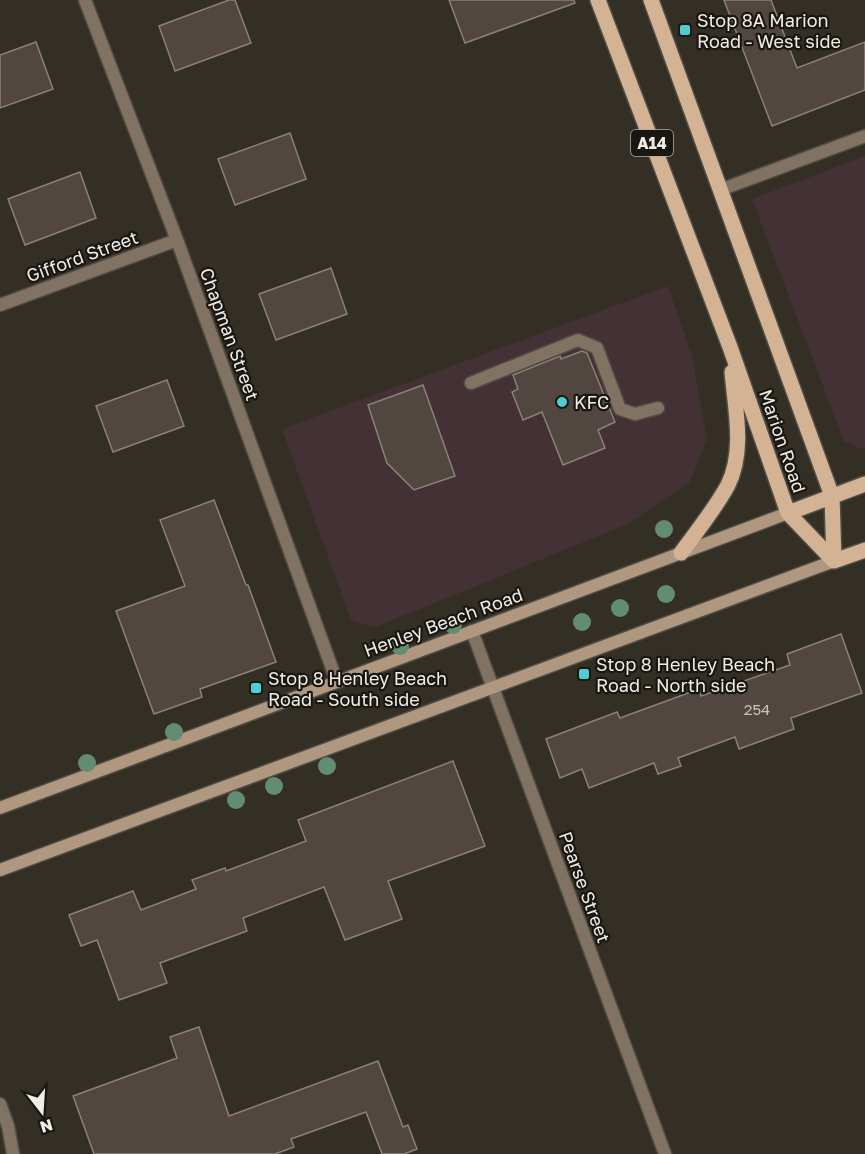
<svg xmlns="http://www.w3.org/2000/svg" width="865" height="1154" font-family="'Golos Text',sans-serif">
	<style>
		.commercial { fill: #443136 }
		.building { fill: #514640; stroke: #8d807a; stroke-width: 1.5 }
		.lines { fill: none; stroke-linecap: round; stroke-linejoin: round }
		.service-casing { stroke: #524d44; stroke-width: 15 }
		.minor-casing { stroke: #524d44; stroke-width: 15 }
		.tertiary-casing { stroke: #524d44; stroke-width: 15 }
		.secondary-casing { stroke: #524d44; stroke-width: 15 }
		.primary-casing { stroke: #524d44; stroke-width: 18 }
		.service { stroke: #827263; stroke-width: 12 }
		.minor { stroke: #827263; stroke-width: 12 }
		.tertiary { stroke: #827263; stroke-width: 12 }
		.secondary { stroke: #b09780; stroke-width: 12 }
		.primary { stroke: #d4b395; stroke-width: 15 }
		.tree { fill: #638c72 }
		.poi-dot { fill: #51ccd1; stroke: #1a1713; stroke-width: 2 }
		.labels { text-anchor: middle; dominant-baseline: central; stroke-width: 4.5; stroke-linejoin: round; paint-order: stroke }
		.number-label { font-size: 15px; fill: #c8c2bc }
		.shield { fill: #1a1713; stroke: #b0aca7; stroke-width: 1.5 }
		.shield-label { font-size: 16px; font-weight: bold; fill: #f0ece6 }
		.poi-label { font-size: 18px; fill: #f0ece6; stroke: #1a1713; text-anchor: start }
		.street-label { font-size: 18px; fill: #f0ece6; stroke: #1a1713 }
	</style>
	<rect width="100%" height="100%" fill="#342f25"/>
	<path class="commercial" d="M865 156V448L861 449 844 441 752 199Z
		M668 286 692 356 707 439 690 482 626 525 375 627 351 620 282 429Z"/>
	<path class="building" d="M229 0H235L251 43 175 71 159 26Z
		M449 0H574L575 3 465 43Z
		M724 0H771L797 68 865 42V90L772 126Z
		M36 42 53 89 0 108V55Z
		M290 133 306 179 235 205 218 159Z
		M80 172 96 218 25 245 8 199Z
		M331 268 347 314 276 340 259 294Z
		M582 351 587 353 615 422 598 430 605 448 563 465 542 412 523 420 512 392 518 389 513 375 560 356 561 359Z
		M167 380 184 426 113 452 96 406Z
		M423 385 455 476 414 490 387 463 368 405Z
		M214 500 246 585H248L276 662 200 689 202 697 154 714 116 611 185 586 160 520Z
		M841 634 862 693 791 718 794 729 739 749 735 737 678 758 681 766 658 774 654 763 589 788 582 769 560 778 546 739 617 712 620 718 699 689 701 696 790 665 787 654Z
		M453 761 485 846 388 881 402 919 345 940 324 887 243 918 247 931 160 963 167 983 119 1000 97 940 81 946 69 915 133 891 141 910 196 889 192 880 225 868 226 871 306 841 298 820Z
		M199 1027 229 1116 378 1061 403 1127 408 1125 417 1149 404 1154H382L366 1112 291 1139 294 1147 275 1154H94L73 1096 177 1058 170 1037Z"/>
	<g class="lines">
		<g class="service-casing">
			<path id="service" d="M720 190 865 136
				M471 383 578 340 597 348 620 409 635 414 658 408"/>
		</g>
		<g class="minor-casing">
			<path id="minor" d="M85 0 177 240 337 682
				M0 305 177 240
				M472 631 665 1154"/>
		</g>
		<g class="tertiary-casing">
			<path id="tertiary" d="M0 1104 8 1126 13 1154"/>
		</g>
		<g class="secondary-casing">
			<path id="secondary" d="M0 808 788 513
				M0 870 834 561"/>
		</g>
		<g class="primary-casing">
			<path id="primary" d="M598 0 730 347 788 513 834 561
				M651 0 832 496 834 561
				M788 513 865 484
				M681 553C697 531 715 509 728 485 745 451 735 408 732 372
				M834 561 865 550"/>
		</g>
		<use href="#service" class="service"/>
		<use href="#minor" class="minor"/>
		<use href="#tertiary" class="tertiary"/>
		<use href="#secondary" class="secondary"/>
		<use href="#primary" class="primary"/>
	</g>
	<g class="tree">
		<circle cx="664" cy="529" r="9"/>
		<circle cx="666" cy="594" r="9"/>
		<circle cx="620" cy="608" r="9"/>
		<circle cx="582" cy="622" r="9"/>
		<circle cx="453" cy="625" r="9"/>
		<circle cx="400" cy="646" r="9"/>
		<circle cx="174" cy="732" r="9"/>
		<circle cx="87" cy="763" r="9"/>
		<circle cx="327" cy="766" r="9"/>
		<circle cx="274" cy="786" r="9"/>
		<circle cx="236" cy="800" r="9"/>
	</g>
	<g class="poi-dot">
		<rect x="679" y="24" width="12" height="12" rx="3"/>
		<circle cx="562" cy="402" r="6"/>
		<rect x="578" y="668" width="12" height="12" rx="3"/>
		<rect x="250" y="682" width="12" height="12" rx="3"/>
	</g>
	<g class="labels">
		<g class="number-label">
			<text x="757" y="709">254</text>
		</g>
		<rect class="shield" x="631" y="130" width="42" height="26" rx="4.5"/>
		<g class="shield-label">
			<text x="652" y="143">A14</text>
		</g>
		<g class="poi-label">
			<text x="697" y="20">Stop 8A Marion<tspan x="697" dy="21">Road - West side</tspan></text>
			<text x="574" y="402">KFC</text>
			<text x="596" y="664">Stop 8 Henley Beach<tspan x="596" dy="21">Road - North side</tspan></text>
			<text x="268" y="678">Stop 8 Henley Beach<tspan x="268" dy="21">Road - South side</tspan></text>
		</g>
		<g class="street-label">
			<text transform="translate(82 256) rotate(-20)">Gifford Street</text>
			<text transform="translate(230 334) rotate(70)">Chapman Street</text>
			<text transform="translate(783 441) rotate(71)">Marion Road</text>
			<text transform="translate(443 622) rotate(-20)">Henley Beach Road</text>
			<text transform="translate(585 887) rotate(70)">Pearse Street</text>
		</g>
	</g>
	<g transform="translate(42 1112) rotate(163)" stroke="#1a1713" stroke-width="4.5" paint-order="stroke">
	<path d="M0-4.5L10 22L0 15L-10 22Z" fill="#f0ece6"/>
	<text y="-9" font-size="16" font-weight="bold" text-anchor="middle" fill="#f0ece6">N</text>
	</g>
</svg>
